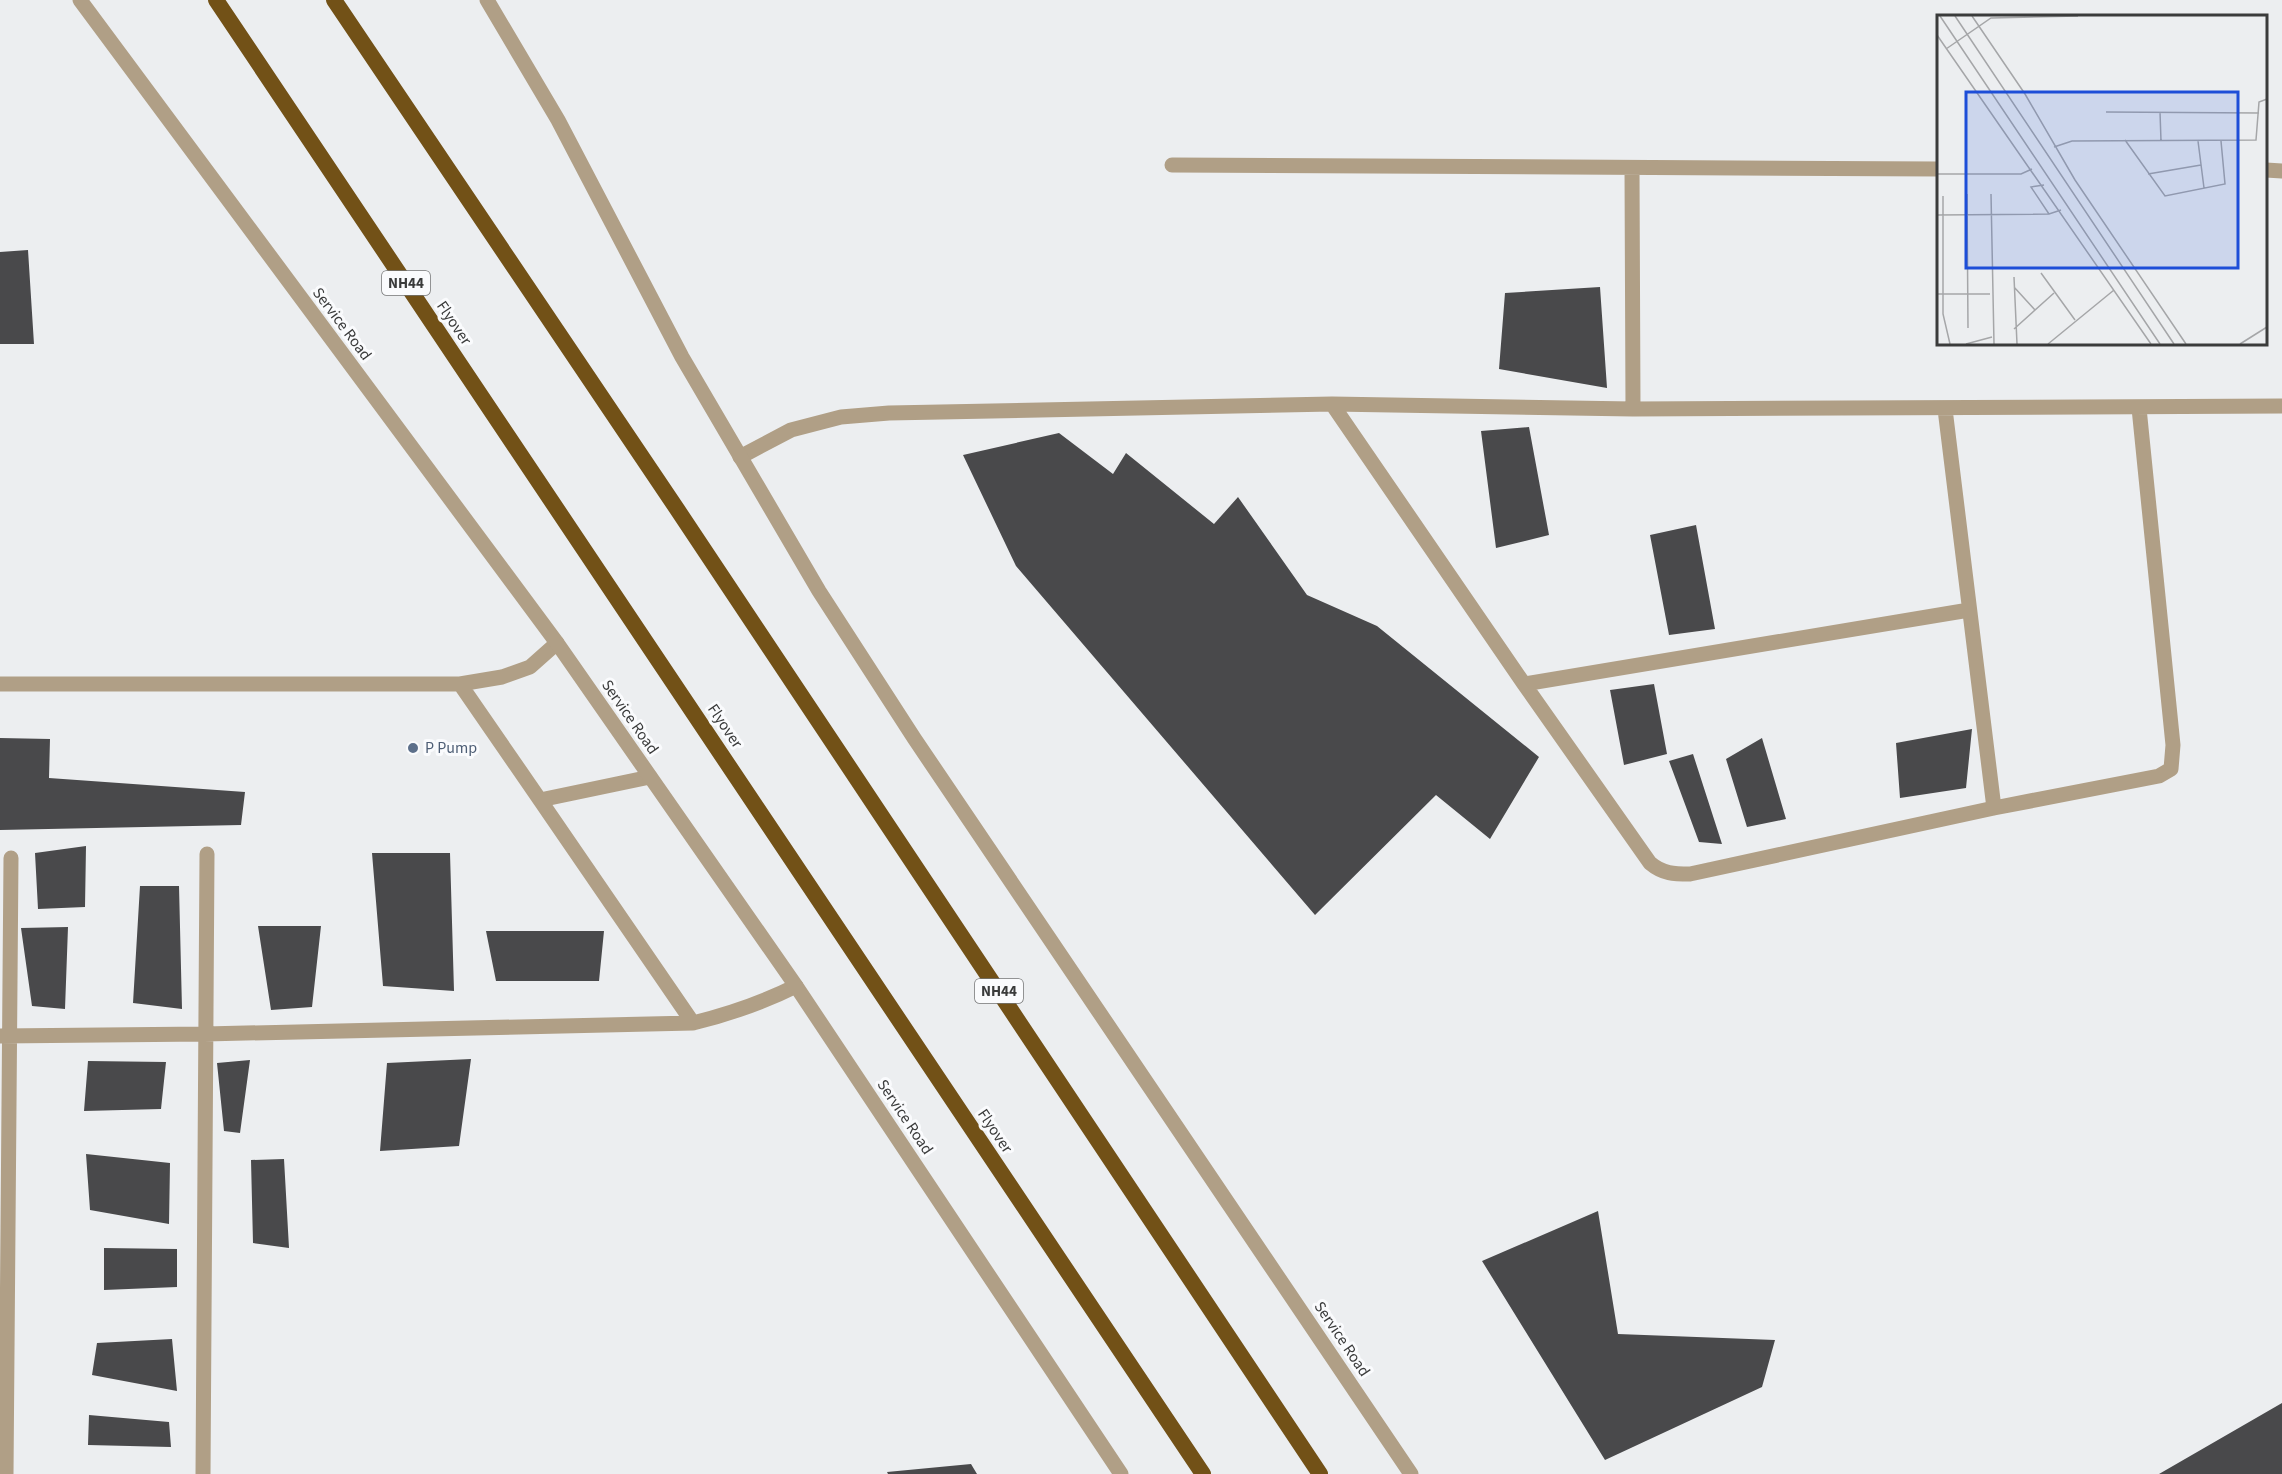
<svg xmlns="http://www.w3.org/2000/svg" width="2282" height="1474" font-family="'Source Sans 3',sans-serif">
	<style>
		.building { fill: #49494b }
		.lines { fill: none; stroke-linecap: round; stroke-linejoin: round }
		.minor { stroke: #b09f86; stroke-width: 15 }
		.tertiary { stroke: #b09f86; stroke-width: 15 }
		.trunk { stroke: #725117; stroke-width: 16 }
		.service-dot { fill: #5c6f8a; stroke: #fafbfd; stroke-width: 2 }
		.labels { text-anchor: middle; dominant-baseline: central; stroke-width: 6; stroke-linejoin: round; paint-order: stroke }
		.shield { fill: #fafbfd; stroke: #747575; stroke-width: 1.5 }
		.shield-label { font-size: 15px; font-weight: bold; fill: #3a3b3b }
		.street-label { font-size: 16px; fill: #3a3b3b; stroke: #fafbfd }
		.service-label { font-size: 16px; fill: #4e5e75; stroke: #fafbfd; text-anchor: start }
		.inset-road { fill: none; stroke: #a5a6a8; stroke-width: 1.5 }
		.view { fill: #1d4ed8; fill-opacity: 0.15; stroke: #1d4ed8; stroke-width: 3 }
		.inset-edge { fill: none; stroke: #3a3b3b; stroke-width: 3 }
	</style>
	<rect width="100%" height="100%" fill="#eceef0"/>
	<path class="building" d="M28 250 34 344H0V252Z
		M1600 287 1607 388 1499 369 1505 293Z
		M1529 427 1549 535 1496 548 1481 431Z
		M1059 433 1113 474 1126 453 1214 524 1238 497 1307 595 1377 626 1539 757 1490 839 1436 795 1315 915 1016 566 963 455Z
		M1696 525 1715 629 1669 635 1650 535Z
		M1654 684 1667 754 1624 765 1610 690Z
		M1972 729 1966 788 1900 798 1896 743Z
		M0 738 50 739 49 778 245 792 241 825 0 830Z
		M1762 738 1786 819 1747 827 1726 759Z
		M1693 754 1722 844 1699 842 1669 761Z
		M86 846 85 907 38 909 35 853Z
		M372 853H450L454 991 383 986Z
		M140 886H179L182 1009 133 1003Z
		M258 926H321L312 1007 271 1010Z
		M68 927 65 1009 32 1006 21 928Z
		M486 931H604L599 981H496Z
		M471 1059 459 1146 380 1151 387 1063Z
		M250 1060 240 1133 224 1131 217 1063Z
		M88 1061 166 1062 161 1109 84 1111Z
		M86 1154 170 1163 169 1224 90 1210Z
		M284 1159 289 1248 253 1243 251 1160Z
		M1598 1211 1618 1334 1775 1340 1762 1387 1605 1460 1482 1261Z
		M104 1248 177 1249V1287L104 1290Z
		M172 1339 177 1391 92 1375 97 1343Z
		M2282 1403V1474H2159Z
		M89 1415 169 1422 171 1447 88 1445Z
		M971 1464 977 1474H888L887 1472Z"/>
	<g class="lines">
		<path class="minor" d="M1172 165 1938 169
			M1632 168 1633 409
			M2266 170 2282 171
			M1332 404 1524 684 1650 863C1663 874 1674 874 1690 874L1994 808 2159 776 2171 769 2173 745 2139 408
			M1945 409 1994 808
			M740 457 791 430 841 417 889 413 1332 404 1633 409 2282 406
			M0 684H460L502 677 530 667 557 643
			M460 684 540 800
			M1524 684 1969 610
			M650 777 540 800 693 1023
			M0 1036 205 1034 693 1023C730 1014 762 1003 796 986
			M6 1474 11 858
			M203 1474 207 854"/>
		<path class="tertiary" d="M80 0 557 643 796 986 1121 1474
			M487 0 558 120 682 357 819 591 914 738 1411 1474"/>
		<path class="trunk" d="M216 0 1203 1474
			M334 0 677 509 1320 1474"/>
	</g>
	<circle class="service-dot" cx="413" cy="748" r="6"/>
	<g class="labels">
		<g class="shield">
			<rect x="382" y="271" width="48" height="24" rx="4.5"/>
			<rect x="975" y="979" width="48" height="24" rx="4.5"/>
		</g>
		<g class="shield-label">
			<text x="406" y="283">NH44</text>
			<text x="999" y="991">NH44</text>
		</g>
		<g class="street-label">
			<text transform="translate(454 323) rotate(56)">Flyover</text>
			<text transform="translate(342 324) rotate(53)">Service Road</text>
			<text transform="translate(630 717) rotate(55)">Service Road</text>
			<text transform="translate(725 726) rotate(56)">Flyover</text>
			<text transform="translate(905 1117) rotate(56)">Service Road</text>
			<text transform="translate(995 1131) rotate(56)">Flyover</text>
			<text transform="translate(1342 1339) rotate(56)">Service Road</text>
		</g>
		<g class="service-label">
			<text x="425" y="748">P Pump</text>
		</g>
	</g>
	<g transform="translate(1937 15)">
		<rect width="330" height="330" fill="#eceef0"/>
		<path class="inset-road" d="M3 1 223 329M18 1 237 329M35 1 88 79 138 165 249 329M0 20 214 329M9 34 54 3 141 1M169 97 322 98M223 97 224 126M188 125 228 181 288 169 284 126M261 126 267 173M117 132 135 126 319 125 322 87 330 84M0 159H84L95 154M211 159 264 150M107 170 94 172 112 199M30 179 31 313M54 179 57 329M6 181V299L13 329M0 200 112 199 124 195M104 258 138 305M77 262 80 329M77 272 98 295M0 279H53M77 314 117 278M29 329 55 322M111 329 177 275M303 329 330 312"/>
		<path class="view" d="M29 77H301V253H29Z"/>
		<rect width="330" height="330" class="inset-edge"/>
	</g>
</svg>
